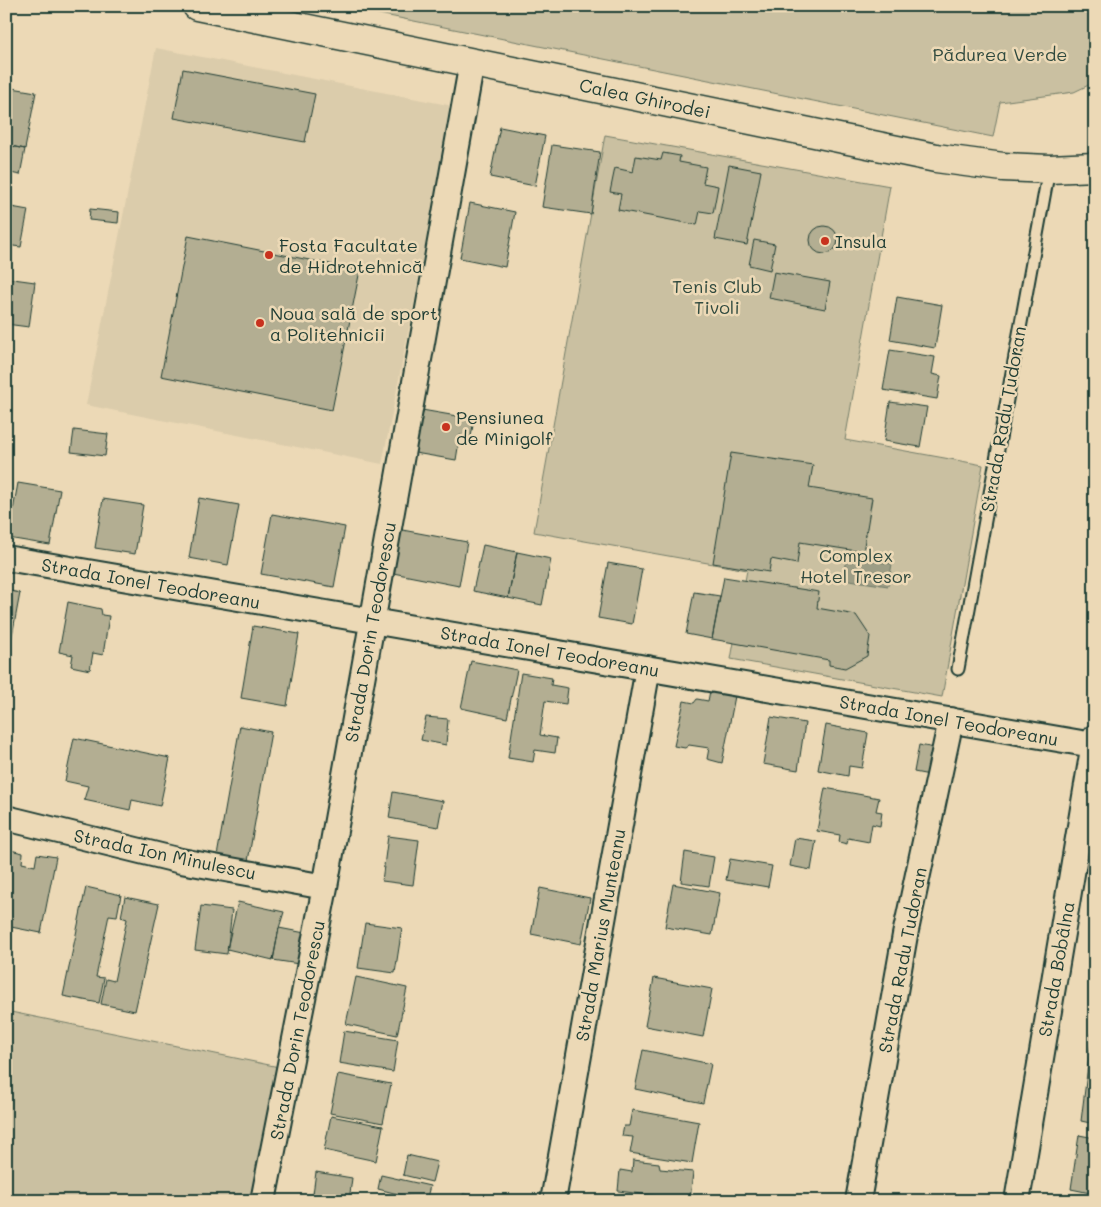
<svg xmlns="http://www.w3.org/2000/svg" width="1101" height="1207" font-family="Mali,sans-serif">
	<style>
		.built { fill: #dbccab }
		.green { fill: #cac0a1; stroke: #747e6a }
		.water { fill: #9d9d85; stroke: #6b7765 }
		.building { fill: #b3ae92; stroke: #1f3d34 }
		.lines { fill: none; stroke-linecap: round; stroke-linejoin: round }
		.service-casing { stroke: #1f3d34; stroke-width: 15 }
		.minor-casing { stroke: #1f3d34; stroke-width: 28 }
		.tertiary-casing { stroke: #1f3d34; stroke-width: 31 }
		.service { stroke: #ecd9b6; stroke-width: 11 }
		.minor { stroke: #ecd9b6; stroke-width: 24 }
		.tertiary { stroke: #ecd9b6; stroke-width: 28 }
		.poi-dot { fill: #c8321e; stroke: #ecd9b6; stroke-width: 2 }
		.labels { text-anchor: middle; dominant-baseline: central; stroke-width: 5; stroke-linejoin: round; paint-order: stroke }
		.park-label { font-size: 18px; fill: #304a3f; stroke: #ecd9b6 }
		.street-label { font-size: 18px; fill: #1f3d34; stroke: #ecd9b6 }
		.poi-label { font-size: 18px; fill: #1f3d34; stroke: #ecd9b6; text-anchor: start }
	</style>
	<rect width="100%" height="100%" fill="#ecd9b6"/>
	<filter id="ink" filterUnits="userSpaceOnUse"><feTurbulence type="fractalNoise" baseFrequency=".02" numOctaves="2"/><feDisplacementMap in="SourceGraphic" scale="10" xChannelSelector="R" yChannelSelector="G"/><feConvolveMatrix kernelMatrix="1 2 1 2 8 2 1 2 1" color-interpolation-filters="sRGB"/></filter>
	<g filter="url(#ink)">
		<path class="built" d="M156 48 453 106 382 464 86 405Z"/>
		<path class="green" d="M339 6H1095V82L1074 92 1000 102 993 137Z
			M605 135 890 186 845 440 983 465 942 697 731 659 747 570 534 532Z
			M6 1011 279 1067 251 1201H6Z"/>
		<path class="water" d="M846 557 892 564 888 586 843 579Z"/>
		<path class="building" d="M183 69 315 94 305 142 174 118Z
			M6 87 36 92 25 149 6 145Z
			M500 127 545 136 535 186 490 177Z
			M6 145 25 149 20 175 6 172Z
			M552 145 600 152 591 214 542 207Z
			M663 153 680 156 679 162 706 167 703 183 718 186 713 213 700 211 697 225 618 210 621 194 610 192 615 168 633 172 636 156 661 160Z
			M729 165 761 171 747 245 715 239Z
			M470 203 515 212 505 267 460 258Z
			M6 206 28 210 21 247 6 245Z
			M90 209 119 212 118 223 89 220Z
			M810 240a14 14 0 1 1 28 0a14 14 0 1 1-28 0Z
			M188 236 360 270 332 410 161 376Z
			M754 240 775 244 770 270 749 265Z
			M774 272 830 282 825 309 769 298Z
			M6 278 35 282 29 327 6 324Z
			M897 297 942 305 935 348 890 340Z
			M890 350 935 357 932 374 941 376 937 399 883 390Z
			M890 402 927 407 920 447 884 441Z
			M422 410 474 419 471 437 460 435 456 460 415 453Z
			M74 430 108 434 105 456 71 452Z
			M731 453 813 465 809 488 872 498 863 552 800 542 797 564 771 559 769 572 713 563Z
			M18 483 60 490 50 545 8 538Z
			M199 498 239 505 228 565 189 558Z
			M103 499 143 505 135 554 95 548Z
			M272 514 345 527 334 587 261 574Z
			M397 529 467 542 459 586 388 572Z
			M483 545 517 552 508 598 473 591Z
			M517 552 551 559 542 605 508 598Z
			M608 563 642 569 632 624 598 618Z
			M724 577 819 592 817 608 856 615 870 636 867 656 845 668 829 665V660L712 639Z
			M6 590 20 593 9 652H6Z
			M694 592 720 596 712 639 686 634Z
			M68 602 101 609 102 615 109 616 103 655 93 653 90 670 71 666 73 655 59 652Z
			M253 626 299 634 287 706 241 698Z
			M471 661 517 670 507 718 461 708Z
			M521 673 552 678 551 685 568 688 566 704 545 701 540 735 557 738 555 753 535 750 533 762 508 758Z
			M710 691 735 696 722 763 707 759 709 748 689 745 685 748 674 746 684 701 694 703 697 699 708 701Z
			M426 717 448 719 446 745 421 740Z
			M771 717 805 723 798 770 763 764Z
			M826 725 868 733 862 768 849 766 848 776 818 770Z
			M240 726 271 732 248 861 217 856Z
			M74 738 170 758 160 806 132 800 130 810 84 800 88 786 65 781Z
			M919 745 940 749 935 776 914 772Z
			M825 788 879 798 876 811 882 812 880 826 872 824 869 842 848 838 847 844 839 842 840 835 817 831Z
			M393 792 443 801 438 827 389 818Z
			M388 836 419 840 413 885 382 881Z
			M795 838 816 841 811 870 790 866Z
			M6 849 23 853 22 863 35 866 37 854 56 857 41 933 6 926Z
			M685 852 714 857 709 886 681 882Z
			M730 859 772 866 768 887 726 880Z
			M673 884 720 893 712 935 665 927Z
			M86 887 121 895 117 916 109 915 96 977 104 978 99 1003 63 996Z
			M540 888 590 898 581 944 531 934Z
			M125 897 159 904 135 1011 101 1004 106 979 114 981 127 919 121 917Z
			M238 902 284 912 279 928 273 960 227 949Z
			M201 906 232 910 227 954 195 950Z
			M365 923 402 928 395 973 358 968Z
			M279 928 305 933 299 964 273 960Z
			M356 977 407 988 397 1035 346 1024Z
			M654 978 712 989 703 1037 645 1026Z
			M344 1031 398 1040 393 1072 339 1063Z
			M1092 1033H1095V1124L1081 1121Z
			M643 1050 711 1064 703 1103 635 1089Z
			M338 1074 391 1084 383 1123 330 1113Z
			M632 1110 699 1122 692 1163 630 1153 633 1137 622 1136 624 1126H629Z
			M331 1116 383 1126 376 1161 324 1150Z
			M1079 1135 1095 1138V1194L1071 1189Z
			M407 1155 437 1162 432 1182 403 1175Z
			M633 1160 659 1163 660 1169 693 1172 690 1200 618 1191 620 1170 632 1172Z
			M316 1172 352 1178 349 1201H312Z
			M381 1175 430 1186 426 1201 378 1189Z
			M463 1194 510 1201H462Z"/>
		<g class="lines">
			<g class="service-casing">
				<path id="service" d="M958 669 1049 169"/>
			</g>
			<g class="minor-casing">
				<path id="minor" d="M6 558 1093 745
					M6 818 181 861 325 887
					M263 1201 325 887 472 62
					M553 1201 648 668
					M858 1201 905 935 951 720
					M1017 1201 1095 737"/>
			</g>
			<g class="tertiary-casing">
				<path id="tertiary" d="M197 6 936 158 1003 167 1049 169 1095 167"/>
			</g>
			<use href="#service" class="service"/>
			<use href="#minor" class="minor"/>
			<use href="#tertiary" class="tertiary"/>
		</g>
	</g>
	<g class="poi-dot">
		<circle cx="825" cy="241" r="5"/>
		<circle cx="269" cy="255" r="5"/>
		<circle cx="260" cy="323" r="5"/>
		<circle cx="446" cy="427" r="5"/>
	</g>
	<g class="labels">
		<g class="park-label">
			<text x="1000" y="54">Pădurea Verde</text>
			<text x="717" y="286">Tenis Club<tspan x="717" dy="21">Tivoli</tspan></text>
			<text x="856" y="555">Complex<tspan x="856" dy="21">Hotel Tresor</tspan></text>
		</g>
		<g class="street-label">
			<text transform="translate(645 98) rotate(12)">Calea Ghirodei</text>
			<text transform="translate(1003 419) rotate(-80)">Strada Radu Tudoran</text>
			<text transform="translate(151 583) rotate(10)">Strada Ionel Teodoreanu</text>
			<text transform="translate(370 632) rotate(-80)">Strada Dorin Teodorescu</text>
			<text transform="translate(550 651) rotate(10)">Strada Ionel Teodoreanu</text>
			<text transform="translate(949 720) rotate(10)">Strada Ionel Teodoreanu</text>
			<text transform="translate(165 854) rotate(12)">Strada Ion Minulescu</text>
			<text transform="translate(600 935) rotate(-80)">Strada Marius Munteanu</text>
			<text transform="translate(902 960) rotate(-79)">Strada Radu Tudoran</text>
			<text transform="translate(1056 969) rotate(-80)">Strada Bobâlna</text>
			<text transform="translate(297 1030) rotate(-79)">Strada Dorin Teodorescu</text>
		</g>
		<g class="poi-label">
			<text x="835" y="241">Insula</text>
			<text x="279" y="245">Fosta Facultate<tspan x="279" dy="21">de Hidrotehnică</tspan></text>
			<text x="270" y="313">Noua sală de sport<tspan x="270" dy="21">a Politehnicii</tspan></text>
			<text x="456" y="417">Pensiunea<tspan x="456" dy="21">de Minigolf</tspan></text>
		</g>
	</g>
	<rect width="1101" height="1207" fill="none" stroke="#ecd9b6" stroke-width="25"/>
	<rect x="12" y="12" width="1076" height="1182" fill="none" stroke="#1f3d34" stroke-width="2" filter="url(#ink)"/>
</svg>
